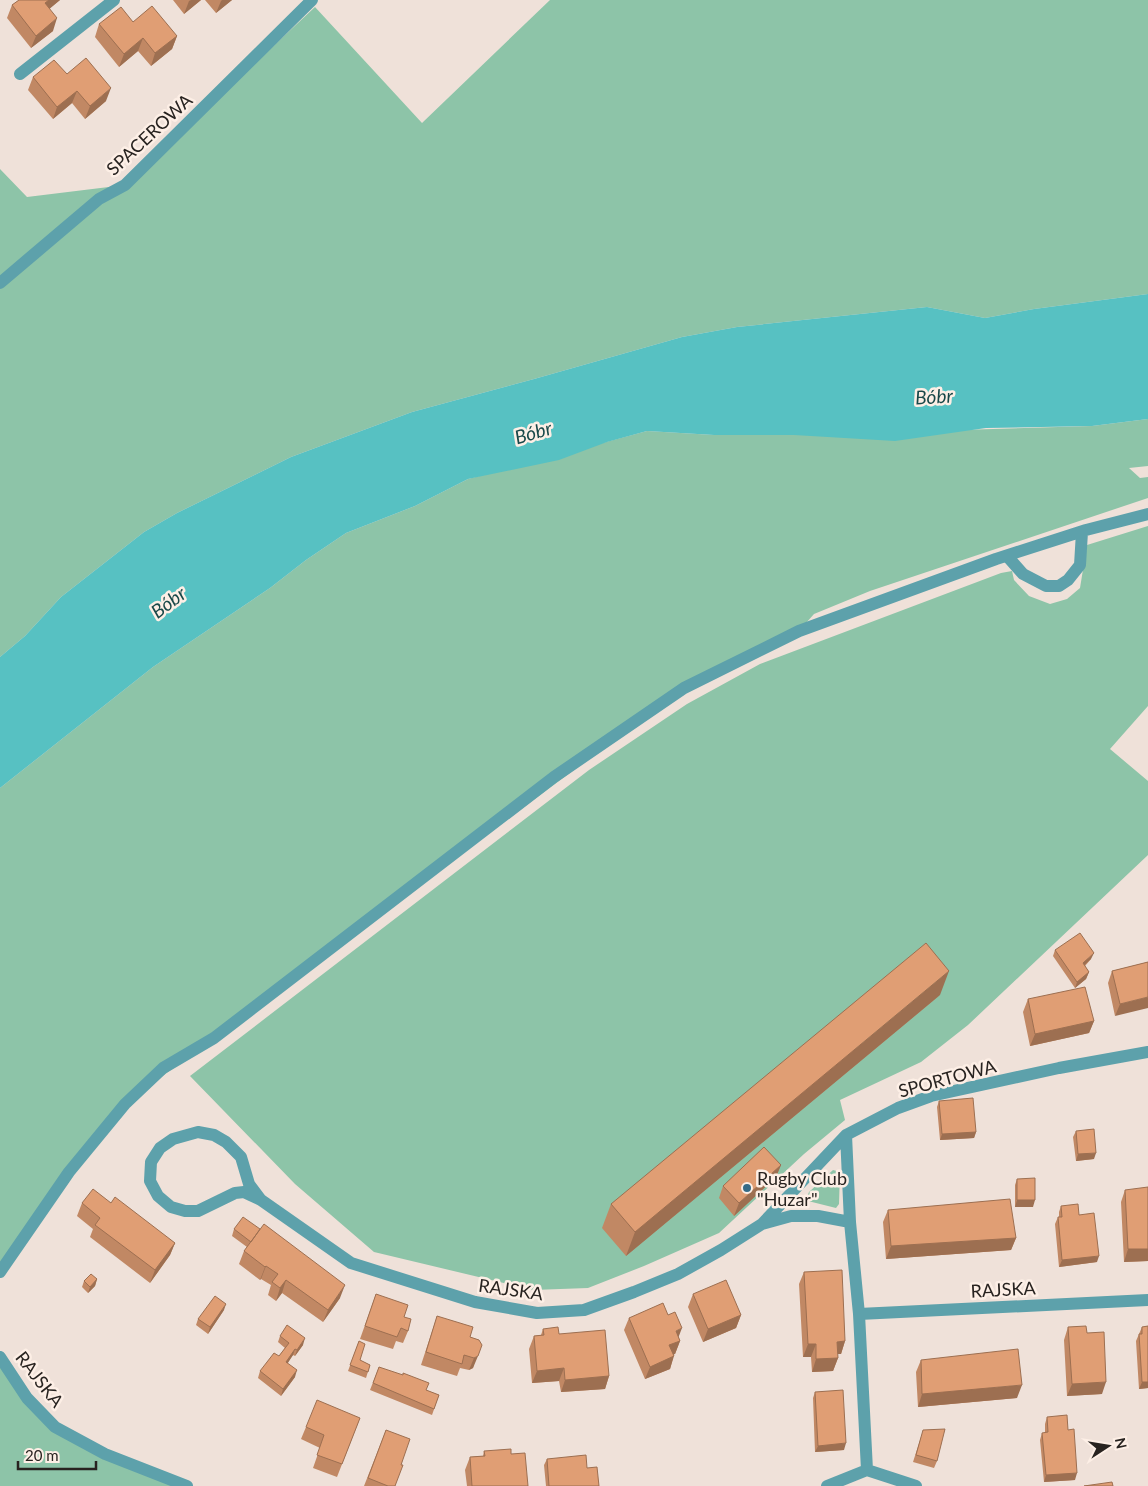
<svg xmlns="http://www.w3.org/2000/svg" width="1148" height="1486" font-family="Lato,sans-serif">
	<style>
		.green { fill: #8dc4a8 }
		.water { fill: #57c1c2 }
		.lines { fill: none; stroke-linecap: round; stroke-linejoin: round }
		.minor { stroke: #5da1ab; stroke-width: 12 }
		.wall { fill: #c18864 }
		.shaded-wall { fill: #9d6f51 }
		.building { fill: #e09e74; stroke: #9d6f51 }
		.poi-dot { fill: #366b87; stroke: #fdefe6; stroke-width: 2 }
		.labels { text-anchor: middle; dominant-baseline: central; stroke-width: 5; stroke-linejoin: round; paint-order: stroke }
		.street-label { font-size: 18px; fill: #282320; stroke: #fdefe6 }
		.poi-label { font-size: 18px; fill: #282320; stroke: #fdefe6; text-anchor: start }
		.water-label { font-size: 19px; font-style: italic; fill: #184849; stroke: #fdefe6 }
	</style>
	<rect width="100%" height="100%" fill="#efe1d9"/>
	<path class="green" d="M550 0H1148V294L1034 309 985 318 927 307 737 327 682 337 534 379 412 412 291 457 177 513 144 532 61 597 25 636 0 657V169L27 197 125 185 315 7 422 123Z
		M1148 419V466L1129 468 1140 478 1148 477V498L870 591 814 614 799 631 684 688 125 1104 0 1272V788L153 667 270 588 306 560 346 533 415 506 468 479 647 431 714 435H794L1092 426Z
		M1148 526V706L1110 749 1148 781V855L968 1025 921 1062 840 1100 845 1120 804 1154 719 1233 644 1266 588 1288 533 1290 374 1252 295 1184 190 1076 589 770 687 704 760 664 1001 573 1012 571 1014 580 1029 596 1050 604 1067 599 1080 588 1087 545Z
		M833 1170 840 1172 839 1204 836 1208 808 1201 807 1197 809 1192Z
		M0 1357 55 1427 187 1486H0Z"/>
	<path class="water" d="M1148 294V419L1092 426 986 428 895 441 794 435H714L647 431 607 442 559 460 468 479 415 506 346 533 306 560 270 588 153 667 0 788V657L25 636 61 597 144 532 177 513 291 457 412 412 534 379 682 337 737 327 927 307 985 318 1034 309Z"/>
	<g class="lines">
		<path class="minor" d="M20 74 114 0
			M0 283 99 199 125 185 312 0
			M1007 556 1023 574 1046 586H1059L1068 580 1080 565 1082 532
			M846 1135 850 1222
			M261 1200 249 1184 241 1157 226 1142 214 1135 198 1132 173 1139 160 1148 151 1162 150 1181 158 1196 171 1207 185 1211H198L235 1193 244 1192 261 1200 351 1263 475 1302 537 1313 584 1310 634 1292 678 1274 721 1250 762 1224 791 1216H818L850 1222 859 1314 1148 1300
			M762 1224 846 1135 898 1108 931 1096 1059 1068 1148 1052
			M0 1272 69 1172 125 1104 163 1068 214 1038 554 777 684 688 799 631 996 559 1086 530 1148 514
			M859 1314 867 1470
			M0 1357 27 1398 55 1427 105 1454 187 1486
			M827 1486 867 1470 916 1486"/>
	</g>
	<path class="wall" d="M19 0H60L50 8 53 31 31 48 7 18 12 5Z
		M173 0H201L184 14Z
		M205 0H232L216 13Z
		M133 22 177 36 172 49 151 66 138 51 119 67 95 37 99 24Z
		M67 74 106 101 85 119 72 103 53 119 28 90 33 77Z
		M1055 950 1091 959 1085 966 1089 972 1086 979 1075 988 1053 956Z
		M1148 962 1115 1016 1108 983 1112 971Z
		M940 995 626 1256 602 1228 611 1204Z
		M1028 999 1094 1021 1089 1033 1030 1046 1023 1012Z
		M939 1101 976 1132 974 1138 940 1140 937 1107Z
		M1076 1131 1094 1159 1076 1161 1073 1137Z
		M781 1165 776 1177 734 1216 719 1198 723 1186Z
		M1017 1179 1033 1207H1015V1185Z
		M1125 1190 1148 1261 1124 1262 1121 1202Z
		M82 1203H111L175 1243 170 1255 150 1283 90 1237 93 1229 77 1216Z
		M1061 1206 1079 1215 1097 1262 1059 1267 1055 1224 1058 1217H1059V1212Z
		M888 1210 1016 1238 1011 1250 886 1259 883 1222Z
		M234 1229 340 1298 323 1322 282 1293 276 1301 268 1295 271 1285 261 1279 260 1280 239 1264 244 1251 247 1247 232 1236Z
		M804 1272 845 1341 841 1354H837L838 1358 833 1371 812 1372 811 1357H803L799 1284Z
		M97 1279 95 1286 88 1293 82 1287 84 1281Z
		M376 1294 404 1317 408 1331 403 1343 396 1341 393 1349 360 1339Z
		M693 1294 741 1315 736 1328 703 1342 688 1307Z
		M224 1310 208 1334 196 1325 198 1319Z
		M437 1316 470 1337 479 1340 473 1368 469 1370 460 1368 457 1376 421 1365Z
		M629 1318 679 1338 680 1341 675 1354H674L670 1369 645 1379 624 1330Z
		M1148 1326V1388L1139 1389 1136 1341 1142 1327Z
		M1068 1327 1087 1333 1102 1394 1067 1396 1064 1340Z
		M543 1329 559 1334 609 1376 605 1389 561 1392 559 1381 532 1383 529 1349 534 1336 541 1335Z
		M280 1336 303 1345 295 1356 293 1355 287 1363 295 1377 281 1396 258 1378 260 1371 279 1356 285 1348 278 1342Z
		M359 1341 360 1360 370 1365 366 1378 348 1371Z
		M921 1360 1017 1398 918 1407 916 1372Z
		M379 1367 426 1390 439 1395 432 1415 370 1390Z
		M815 1392 844 1450 815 1452 813 1398Z
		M1047 1417 1068 1430 1075 1480 1044 1482 1040 1440 1042 1433H1045V1424Z
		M360 1418 337 1477 313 1468 320 1448 301 1439 306 1427Z
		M386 1430 401 1465 395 1486H364Z
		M921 1437 937 1461 934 1468 913 1462Z
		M484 1451 511 1454 528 1486H467L465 1470 470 1457 483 1456Z
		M547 1459 587 1468 599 1486H546L544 1465Z"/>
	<path class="shaded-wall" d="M49 0H60L41 16 45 3Z
		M191 0H201L184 14 189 1Z
		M222 0H232L216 13 221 1Z
		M57 18 53 31 31 48 36 36Z
		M177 36 172 49 151 66 155 53Z
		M143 38 138 51 119 67 124 54Z
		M111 88 106 101 85 119 90 106Z
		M77 91 72 103 53 119 57 107Z
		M1094 953 1091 959 1080 969 1083 963Z
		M949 971 940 995 626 1256 635 1232Z
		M1089 972 1086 979 1075 988 1077 982Z
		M1148 997V1008L1115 1016 1120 1004Z
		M1094 1021 1089 1033 1030 1046 1035 1034Z
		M976 1132 974 1138 940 1140 942 1134Z
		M1096 1153 1094 1159 1076 1161 1078 1154Z
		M781 1165 776 1177 734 1216 739 1203Z
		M1017 1200H1035L1033 1207H1015Z
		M1016 1238 1011 1250 886 1259 891 1246Z
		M175 1243 170 1255 150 1283 155 1270Z
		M1128 1249H1148V1261L1124 1262Z
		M1099 1256 1097 1262 1059 1267 1062 1260Z
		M266 1266 261 1279 260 1280 265 1267Z
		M97 1279 95 1286 88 1293 90 1287Z
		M286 1280 282 1293 276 1301 280 1288Z
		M345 1285 340 1298 323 1322 328 1310Z
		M226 1304 224 1310 208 1334 210 1327Z
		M741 1315 736 1328 703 1342 708 1329Z
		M682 1328 677 1341 676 1331Z
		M305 1338 303 1345 295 1356 297 1350Z
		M680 1341 675 1354 665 1358 669 1345Z
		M845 1341 841 1354H832L837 1342Z
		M808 1344H816L811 1357H803Z
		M295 1349 293 1355 284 1369 286 1362Z
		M478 1356 473 1368 469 1370 474 1358Z
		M674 1356 670 1369 645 1379 650 1367Z
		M838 1358 833 1371 812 1372 816 1359Z
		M564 1368 559 1381 532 1383 537 1371Z
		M297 1370 295 1377 281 1396 283 1389Z
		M609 1376 605 1389 561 1392 565 1380Z
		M1106 1382 1102 1394 1067 1396 1072 1384Z
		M1142 1382H1148V1388L1139 1389Z
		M1022 1385 1017 1398 918 1407 922 1394Z
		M846 1443 844 1450 815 1452 818 1446Z
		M1077 1473 1075 1480 1044 1482 1046 1475Z"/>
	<path class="building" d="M19 0H49L45 3 57 18 36 36 12 5Z
		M152 6 177 36 155 53 143 38 124 54 99 24 121 7 133 22Z
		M86 58 111 88 90 106 77 91 57 107 33 77 54 60 67 74Z
		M1080 933 1094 953 1083 963 1089 972 1077 982 1055 950Z
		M926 943 949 971 635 1232 611 1204Z
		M1148 962V997L1120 1004 1112 971Z
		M1085 987 1094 1021 1035 1034 1028 999Z
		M973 1098 976 1132 942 1134 939 1101Z
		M1094 1129 1096 1153 1078 1154 1076 1131Z
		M764 1147 781 1165 739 1203 723 1186Z
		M1035 1178V1200H1017V1179Z
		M1148 1187V1249H1128L1125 1190Z
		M93 1189 111 1203 115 1197 175 1243 155 1270 95 1225 100 1218 82 1203Z
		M1010 1199 1016 1238 891 1246 888 1210Z
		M1078 1204 1079 1215 1094 1213 1099 1256 1062 1260 1058 1217H1062L1061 1206Z
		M243 1217 260 1229 251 1242 234 1229Z
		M264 1224 345 1285 328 1310 286 1280 280 1288 272 1282 278 1274 266 1266 265 1267 244 1251Z
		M842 1270 845 1341 837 1342 838 1358 816 1359V1344H808L804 1272Z
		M91 1274 97 1279 90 1287 84 1281Z
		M726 1280 741 1315 708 1329 693 1294Z
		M376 1294 408 1305 404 1317 411 1319 408 1331 401 1328 397 1337 365 1326Z
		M215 1296 226 1304 210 1327 198 1319Z
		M663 1303 668 1315 675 1312 682 1328 676 1331 680 1341 669 1345 674 1356 650 1367 629 1318Z
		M437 1316 473 1327 470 1337 479 1340 482 1345 478 1356 474 1358 464 1355 462 1364 426 1352Z
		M287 1325 305 1338 297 1350 295 1349 286 1362 297 1370 283 1389 260 1371 274 1353 279 1356 289 1343 280 1336Z
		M1086 1326 1087 1333 1104 1332 1106 1382 1072 1384 1068 1327Z
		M1148 1326V1382H1142L1139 1334H1142V1327Z
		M558 1327 559 1334 605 1330 609 1376 565 1380 564 1368 537 1371 534 1336 544 1335 543 1329Z
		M359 1341 365 1344 360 1360 370 1365 368 1372 350 1365Z
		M1018 1349 1022 1385 922 1394 921 1360Z
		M379 1367 403 1375V1373L429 1383 426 1390 439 1395 434 1409 373 1383Z
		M843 1390 846 1443 818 1446 815 1392Z
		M317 1400 360 1418 342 1464 317 1455 324 1435 306 1427Z
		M1067 1415 1068 1430 1074 1429 1077 1473 1046 1475 1042 1433 1048 1432 1047 1417Z
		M945 1429 937 1461 916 1455 923 1430Z
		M386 1430 410 1439 401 1465H403L395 1486H388L368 1478Z
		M511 1449V1454L525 1453 528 1486H472L470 1457 485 1456 484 1451Z
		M586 1455 587 1468 597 1467 599 1486H549L547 1459Z
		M1112 1482 1113 1486H1084Z"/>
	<circle class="poi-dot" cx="747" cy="1188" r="5"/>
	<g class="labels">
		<g class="street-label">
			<text transform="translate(149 134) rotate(-43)">SPACEROWA</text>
			<text transform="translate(947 1078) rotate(-15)">SPORTOWA</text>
			<text transform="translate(511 1289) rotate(8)">RAJSKA</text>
			<text transform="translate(1003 1289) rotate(-3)">RAJSKA</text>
			<text transform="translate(40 1379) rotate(52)">RAJSKA</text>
		</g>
		<g class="poi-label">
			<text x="757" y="1178">Rugby Club<tspan x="757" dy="21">"Huzar"</tspan></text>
		</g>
		<g class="water-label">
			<text transform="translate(934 396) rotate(-3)">Bóbr</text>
			<text transform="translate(533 432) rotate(-16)">Bóbr</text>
			<text transform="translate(168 602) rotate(-37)">Bóbr</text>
		</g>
	</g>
	<g transform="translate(1108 1446) rotate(78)" stroke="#fdefe6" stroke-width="4" paint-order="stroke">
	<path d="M0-4L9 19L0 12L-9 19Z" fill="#282320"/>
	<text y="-8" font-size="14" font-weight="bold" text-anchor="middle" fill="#282320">N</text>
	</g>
	<path d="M18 1461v8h78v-8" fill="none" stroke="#282320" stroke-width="2.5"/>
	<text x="25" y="1461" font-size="15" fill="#282320" stroke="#fdefe6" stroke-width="4" paint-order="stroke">20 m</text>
</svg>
